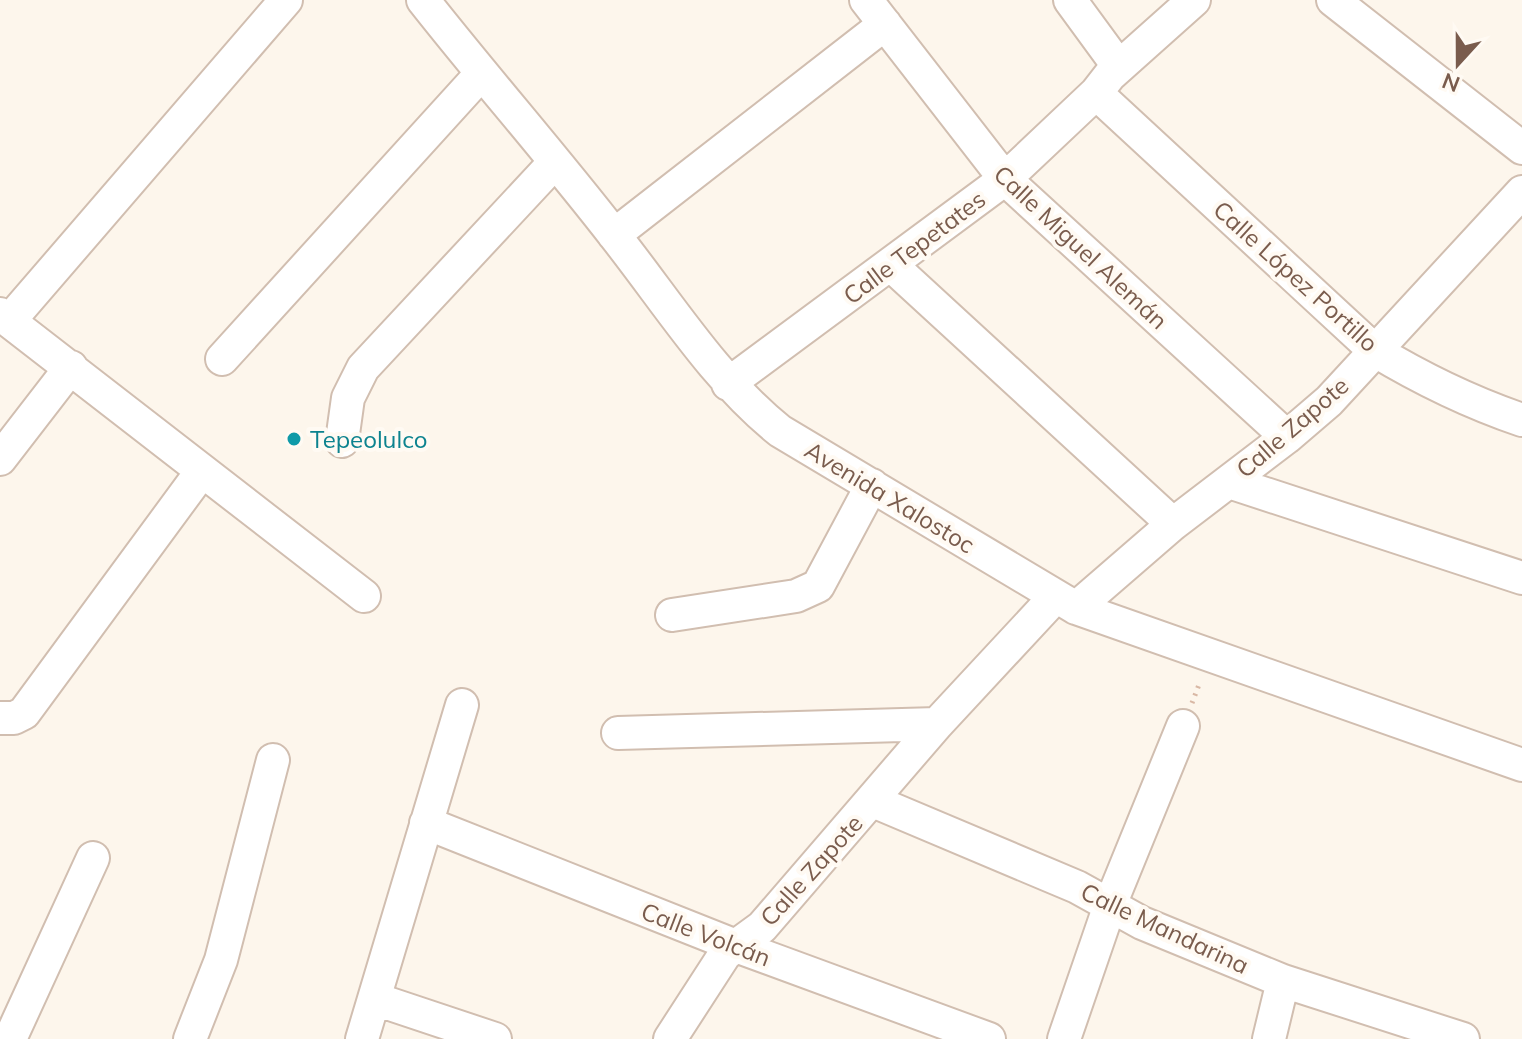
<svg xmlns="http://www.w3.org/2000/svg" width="1522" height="1039" font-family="Mulish,sans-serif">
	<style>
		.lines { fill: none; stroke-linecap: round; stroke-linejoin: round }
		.minor-casing { stroke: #d1beb0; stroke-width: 36 }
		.path { stroke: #d9b8a5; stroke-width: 5; stroke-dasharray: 2 6; stroke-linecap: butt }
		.minor { stroke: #fff; stroke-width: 32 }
		.culture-dot { fill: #0f9aa8; stroke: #fffaf3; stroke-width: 3 }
		.labels { text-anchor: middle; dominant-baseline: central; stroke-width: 8; stroke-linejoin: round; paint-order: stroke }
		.street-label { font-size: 24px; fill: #7a5c4d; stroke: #fffaf3 }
		.culture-label { font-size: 24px; fill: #0d838f; stroke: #fffaf3; text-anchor: start }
	</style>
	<rect width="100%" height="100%" fill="#fdf6ec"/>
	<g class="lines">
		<g class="minor-casing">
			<path id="minor" d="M423 0C486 80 553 156 615 236 668 303 714 378 780 431L1076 608 1522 765
				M866 0 1005 179 1287 437
				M1070 0 1119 67
				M1333 0 1522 148
				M1096 93 1374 350C1422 379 1469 402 1522 420
				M614 235 885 24
				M891 265 1173 524
				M0 314 364 596
				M10 320 286 0
				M222 359 481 74
				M728 384 1005 179 1096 93 1110 75 1194 0
				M342 441 348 398 363 368 555 162
				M0 459 71 367
				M1229 482 1522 578
				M1076 608 1173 524 1287 437 1329 401 1522 192
				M672 615 796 596 818 586 872 485
				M0 718H14L24 713 202 471
				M618 733 937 724
				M873 801 1077 887 1142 923 1283 981 1463 1039
				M426 823 736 946 989 1039
				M375 999 495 1039
				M10 1039 93 858
				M190 1039 221 960 273 760
				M362 1039 462 705
				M670 1039 725 954 762 927 937 724 1055 597
				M1064 1039 1110 905 1183 726
				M1269 1039 1283 981"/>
		</g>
		<path class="path" d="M1192 703 1200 682"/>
		<use href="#minor" class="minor"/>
	</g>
	<circle class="culture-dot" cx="294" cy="439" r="8"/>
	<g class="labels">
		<g class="street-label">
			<text transform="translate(914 247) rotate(-37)">Calle Tepetates</text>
			<text transform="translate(1081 247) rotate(43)">Calle Miguel Alemán</text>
			<text transform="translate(1296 276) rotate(42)">Calle López Portillo</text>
			<text transform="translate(1292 427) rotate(-41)">Calle Zapote</text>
			<text transform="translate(890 497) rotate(31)">Avenida Xalostoc</text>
			<text transform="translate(811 870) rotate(-48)">Calle Zapote</text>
			<text transform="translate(1165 928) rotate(25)">Calle Mandarina</text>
			<text transform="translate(706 934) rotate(21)">Calle Volcán</text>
		</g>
		<g class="culture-label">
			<text x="310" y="439">Tepeolulco</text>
		</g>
	</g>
	<g transform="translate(1458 64) rotate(201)" stroke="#fffaf3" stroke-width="6" paint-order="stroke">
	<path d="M0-6L14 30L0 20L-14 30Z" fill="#7a5c4d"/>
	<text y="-12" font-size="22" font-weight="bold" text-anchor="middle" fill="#7a5c4d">N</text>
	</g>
</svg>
